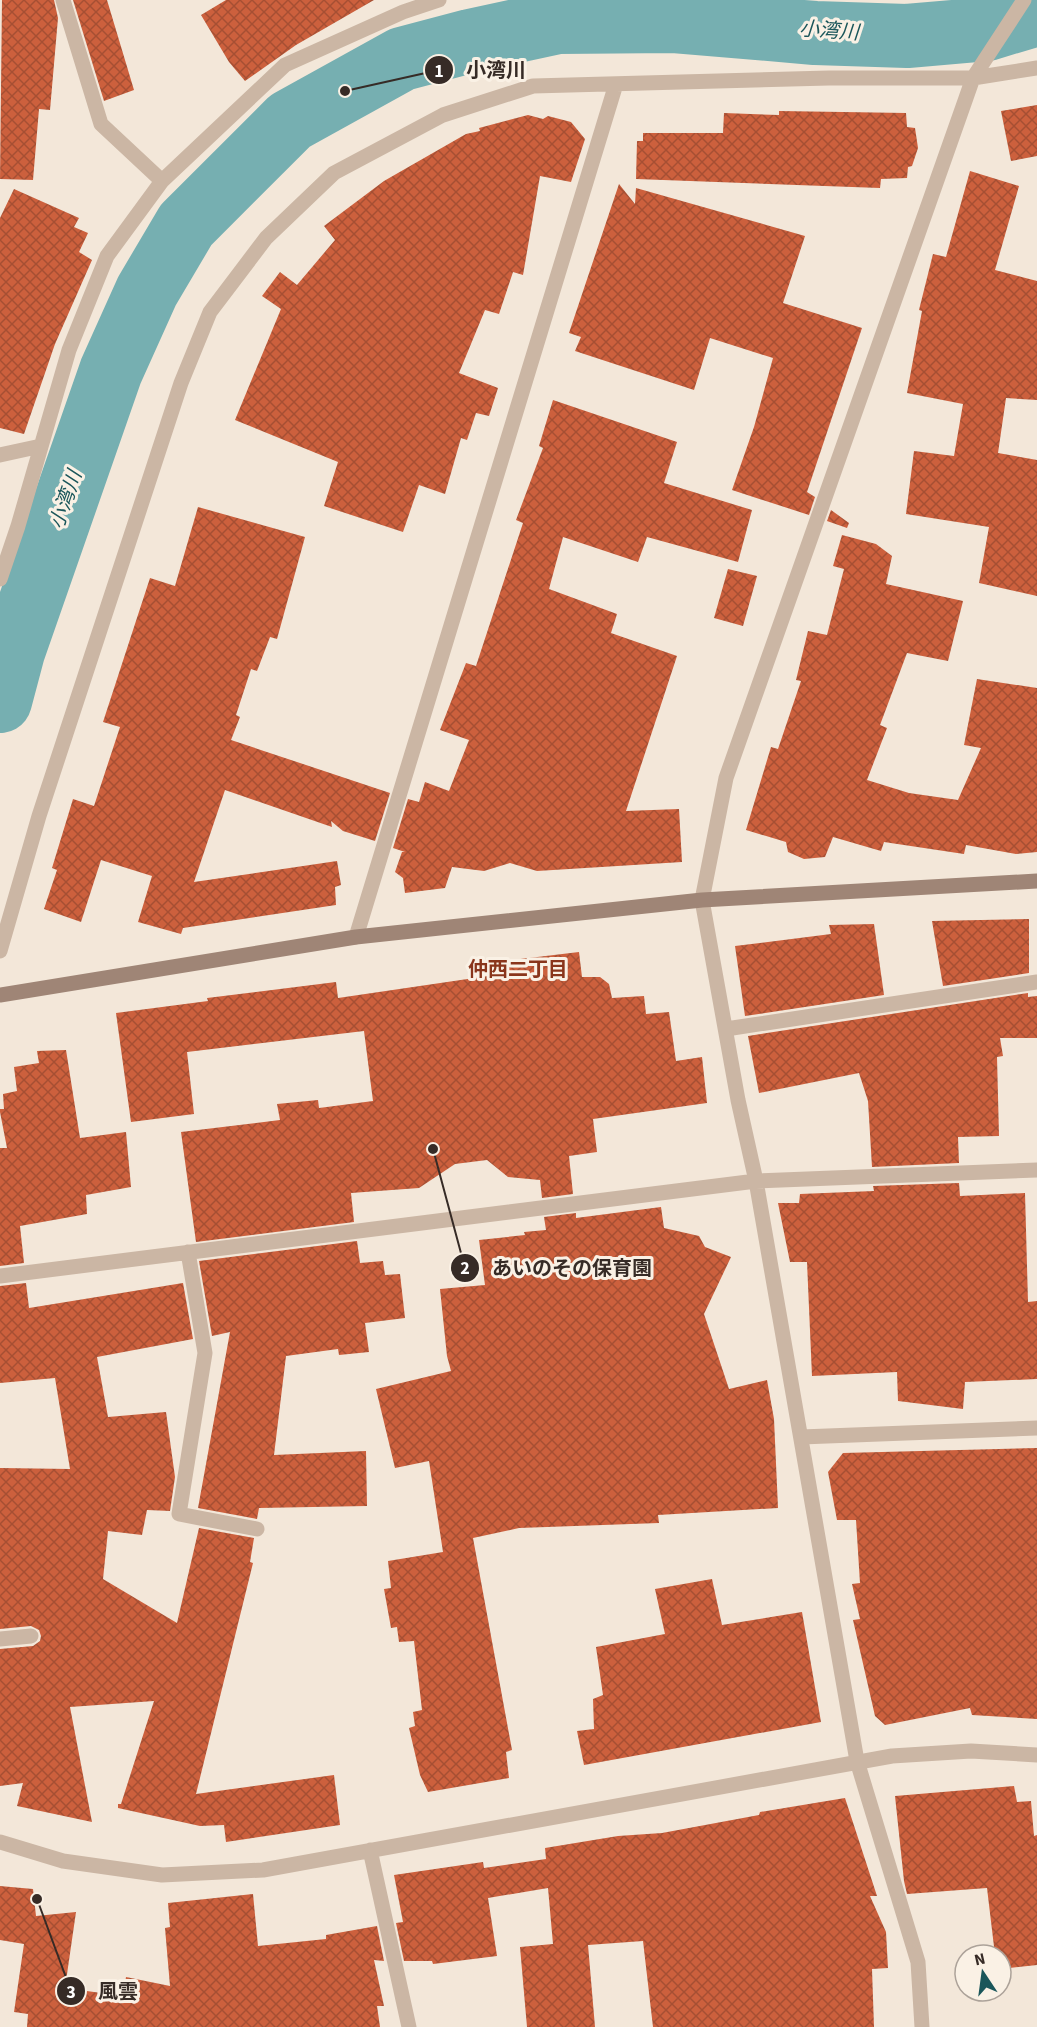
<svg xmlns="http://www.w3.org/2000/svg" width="1037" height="2027" font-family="'Source Sans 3','Noto Sans JP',sans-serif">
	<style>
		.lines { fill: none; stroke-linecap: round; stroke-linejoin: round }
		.river { stroke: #76afb1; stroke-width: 64 }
		.building { fill: url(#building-cross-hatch) }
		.street { stroke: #cbb6a4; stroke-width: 15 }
		.secondary { stroke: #9f8576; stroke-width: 15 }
		.labels { text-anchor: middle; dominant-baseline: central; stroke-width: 6; stroke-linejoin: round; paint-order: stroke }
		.water-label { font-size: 20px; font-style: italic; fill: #1a565a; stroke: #faf1e5 }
		.neighbourhood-label { font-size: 20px; font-weight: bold; fill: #89351b; stroke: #faf1e5 }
		.leader { fill: none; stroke: #362b26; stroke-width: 2 }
		.callout-dot { fill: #362b26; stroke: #faf1e5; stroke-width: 2 }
		.mark-label { font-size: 18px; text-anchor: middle; font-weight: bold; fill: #fff }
		.callout-label { font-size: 20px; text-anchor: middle; font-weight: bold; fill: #362b26; stroke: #faf1e5; stroke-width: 6; stroke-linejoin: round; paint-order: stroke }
	</style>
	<defs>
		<pattern id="building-cross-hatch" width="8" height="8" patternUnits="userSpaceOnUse" patternTransform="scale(1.5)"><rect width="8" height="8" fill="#cc603d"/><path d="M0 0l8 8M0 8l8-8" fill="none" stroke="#a64f33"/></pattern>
	</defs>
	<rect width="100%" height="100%" fill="#f3e7d9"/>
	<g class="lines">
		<path class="river" d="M0 701 13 652 111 371 147 291 186 225 290 121 402 59 470 41 558 22 674 21 815 33 907 36 987 29 1037 14"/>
	</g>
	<path class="building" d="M2 0H54L58 18 50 110 39 109 33 180 0 179Z
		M73 0H107L134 90 104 101Z
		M226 0H374L296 45 245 81 229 62 201 15Z
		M1037 105V156L1011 161 1001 111Z
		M779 111 906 113 907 127 915 128 918 148 912 166 908 167 907 178 881 179 880 188 636 179 637 141H643V133H723L724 113 779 115Z
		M528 115 543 119 548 116 571 122 585 139 571 182 540 176 523 275 513 272 499 314 485 310 459 373 498 388 489 416 476 413 467 440 461 438 445 494 419 485 403 532 324 506 338 462 235 420 281 309 262 296 280 272 297 285 335 240 324 226 384 181 466 134 480 131 479 128Z
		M970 171 1019 186 995 270 1037 281V400L1006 398 998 453 1037 460V596L979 583 989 527 906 514 914 451 954 456 963 404 907 393 922 311 919 310 933 254 946 257Z
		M619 184 635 204 636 188 805 236 783 303 862 328 807 492 815 497 809 515 732 490 754 427 773 358 710 338 694 390 575 351 581 337 569 333Z
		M14 189 79 218 74 227 88 233 79 252 92 260 55 344 24 434 0 428V218Z
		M553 400 677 442 664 483 752 510 738 562 647 537 638 562 563 537 549 589 617 614 611 633 677 656 626 811 679 809 682 862 537 871 510 863 484 871 452 867 445 888 405 893 403 878 395 872 402 852H405L393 848 408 799 419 802 425 782 449 791 469 740 440 730 466 663 476 666 523 523 516 520 543 448 539 446Z
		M198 507 305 537 277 639 270 637 257 671 251 669 236 715 240 717 231 740 390 793 375 841 343 831 331 821 332 827 225 790 194 882 337 861 341 885 335 887 336 905 183 928 181 934 138 922 152 876 101 860 81 922 44 909 57 870 52 868 73 799 94 806 120 727 103 722 150 578 175 586Z
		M831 510 849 523 847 528 827 521Z
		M842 535 876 544 892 556 886 584 963 601 948 661 907 653 880 725 887 728 867 780 909 793 958 800 981 748 964 745 977 679 1037 688V852L1016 854 966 845 964 854 884 842 881 851 833 837 825 857 804 859 788 852 786 842 746 830 771 747 778 749 801 681 796 680 808 631 827 635 844 569 833 566Z
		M728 569 757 576 743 626 714 618Z
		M1029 919V973L943 986 932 921Z
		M874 924 884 995 745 1016 735 946 831 934 829 925Z
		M579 952 582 977H600L609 984 612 998 644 996 646 1014 669 1012 676 1061 702 1057 707 1103 593 1119 597 1152 569 1156 573 1194 542 1198 540 1180 508 1177 487 1160 455 1164 419 1188 351 1193 354 1222 196 1242 181 1132 280 1120 277 1104 318 1100 319 1108 373 1101 364 1031 187 1052 194 1114 131 1122 116 1013 208 1001 207 998 336 982 338 998 488 976 487 963Z
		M1028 993V997L1037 996V1038H1000L1003 1056 997 1057 999 1136 958 1137 959 1163 872 1167 868 1101 859 1073 759 1093 748 1036Z
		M66 1050 80 1138 126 1132 131 1187 86 1195 87 1214 20 1226 24 1263 0 1266V1148H7L0 1112V1109H4L3 1094 17 1091 14 1067 39 1063 37 1051Z
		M959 1183 960 1196 1025 1193 1028 1302 1037 1301V1379L965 1382 963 1409 898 1401 897 1372 812 1376 807 1262H790L778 1203H799L800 1194 874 1191 873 1186Z
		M661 1207 664 1228 699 1236 705 1247 731 1257 704 1314 729 1389 767 1380 774 1419 778 1508 658 1515 659 1523 519 1528 473 1538 512 1750 506 1752 509 1778 428 1792 420 1775 409 1728 415 1726 413 1712 422 1710 414 1641 399 1642 397 1627 391 1628 384 1589 391 1588 388 1561 443 1552 429 1461 395 1468 376 1389 451 1371 447 1356 440 1289 485 1285 479 1240 525 1235 524 1232 546 1230 544 1217 576 1213V1218Z
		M357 1241 360 1263 383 1261 385 1275 400 1274 405 1318 365 1323 369 1352 339 1355 338 1349 286 1356 274 1455 366 1451 367 1506 259 1508 257 1519 198 1508 230 1332 212 1336 199 1261Z
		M26 1283 29 1308 183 1283 193 1339 97 1357 108 1417 166 1412 175 1477 170 1511 147 1510 142 1535 108 1531 103 1579 177 1623 199 1528 254 1538 250 1562 253 1563 196 1794 334 1775 340 1825 226 1842 224 1825 200 1826 118 1808V1804H121L154 1701 70 1707 92 1822 17 1806 23 1783 0 1786V1649L33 1646 40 1641 41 1636 39 1630 31 1626 0 1629V1468L70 1469 55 1378 0 1383V1286Z
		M1037 1448V1719L972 1715 970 1708 885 1725 875 1716 853 1620 860 1619 852 1584 860 1583 856 1520H837L828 1472 843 1453Z
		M712 1579 722 1625 802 1612 821 1722 584 1765 577 1731 594 1729 593 1699 603 1695 596 1647 665 1634 655 1589Z
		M1014 1786 1017 1802 1031 1801 1034 1836 1037 1835V1965L1001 1969V1955H995L987 1888 907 1894 904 1881 895 1796Z
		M845 1798 877 1896H870L886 1932 888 1968 872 1969 874 2027H653L643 1941 588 1945 595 2027H527L520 1947 553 1944 548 1888 488 1898 497 1956 433 1964 432 1961H404L396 1923 403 1922 394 1875 483 1862 484 1868 546 1859 545 1848 618 1836 662 1833 759 1815 760 1812Z
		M0 1886 33 1889 36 1916 76 1912 65 1988 123 1996 126 1977 170 1986 165 1928 170 1927 168 1903 253 1894 258 1946 326 1939V1935L377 1926 384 1961 374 1960 384 2006H377L380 2027H27L28 2014 14 2012 24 1944 0 1940Z"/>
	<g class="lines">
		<path class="street" d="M63 0 101 124 162 181
			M0 455 41 446
			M0 579 18 526 69 350 107 256 162 181 285 65 403 12 439 0
			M356 937 616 84
			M0 951 39 816 181 383 210 312 266 238 334 173 443 115 533 86 829 78H973L1037 68
			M726 1029 1037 982
			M188 1252 205 1353 179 1514 257 1529
			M0 1276 756 1181 1037 1170
			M801 1437 1037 1428
			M0 1639 31 1636
			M0 1842 63 1861 162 1875 263 1870 892 1756 971 1751 1037 1755
			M370 1850 409 2027
			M922 2027 918 1962 857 1761 756 1181 738 1100 702 900 726 778 966 98 973 78 1024 0"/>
		<path class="secondary" d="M0 995 356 937 702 900 1037 881"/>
	</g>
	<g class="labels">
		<g class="water-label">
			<text transform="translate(829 31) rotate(4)">小湾川</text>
			<text transform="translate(66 500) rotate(-71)">小湾川</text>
		</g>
		<g class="neighbourhood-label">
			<text x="518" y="970">仲西二丁目</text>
		</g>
	</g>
	<path class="leader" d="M345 91L439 70M433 1149L465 1268M37 1899L71 1991"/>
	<g class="callout-dot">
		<circle cx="345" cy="91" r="6"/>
		<circle cx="433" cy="1149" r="6"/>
		<circle cx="37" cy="1899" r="6"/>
		<circle cx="439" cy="70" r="15"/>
		<circle cx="465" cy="1268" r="15"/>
		<circle cx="71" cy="1991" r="15"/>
	</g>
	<g class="mark-label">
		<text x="439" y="77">1</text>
		<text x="465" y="1274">2</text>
		<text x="71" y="1998">3</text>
	</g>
	<g class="callout-label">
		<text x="496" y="77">小湾川</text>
		<text x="572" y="1275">あいのその保育園</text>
		<text x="118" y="1998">風雲</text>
	</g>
	<g transform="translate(983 1973) rotate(347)"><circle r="28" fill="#faf1e5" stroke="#aca299" stroke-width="1.5"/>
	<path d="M0-4.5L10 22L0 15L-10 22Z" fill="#1a565a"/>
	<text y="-9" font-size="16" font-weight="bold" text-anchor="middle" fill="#362b26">N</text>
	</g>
</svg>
